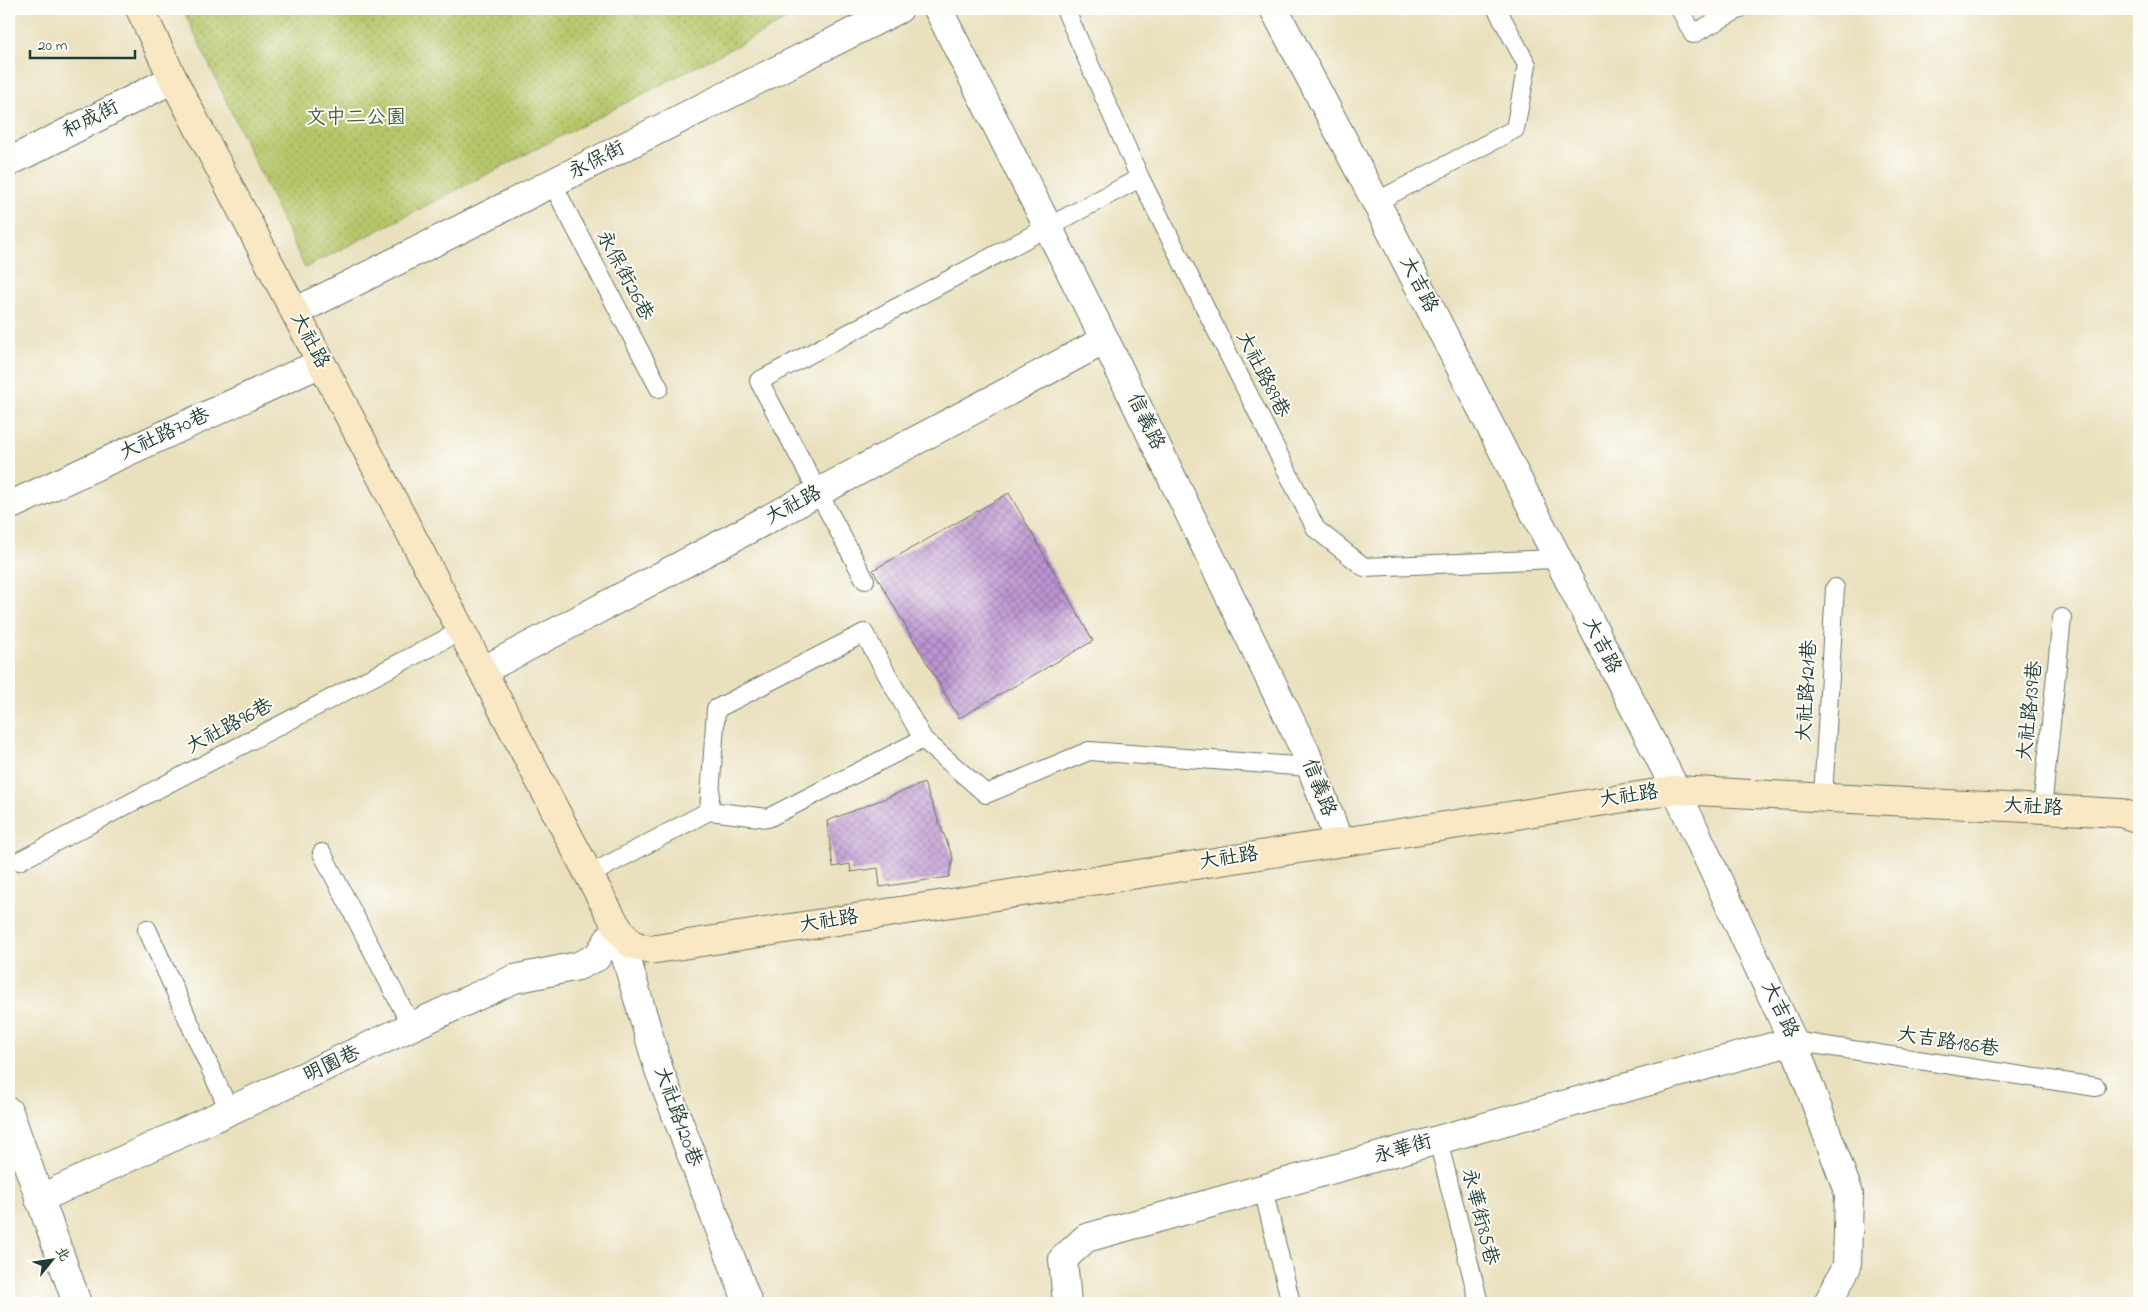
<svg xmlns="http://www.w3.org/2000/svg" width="2148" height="1312" font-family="'Indie Flower','LXGW WenKai TC',sans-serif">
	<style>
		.grass { fill: url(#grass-dots); stroke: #6a824e }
		.building { fill: url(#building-cross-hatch) }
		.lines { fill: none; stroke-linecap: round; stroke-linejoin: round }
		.lane-casing { stroke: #667664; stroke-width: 20 }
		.street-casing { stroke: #667664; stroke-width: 30 }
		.secondary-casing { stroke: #667664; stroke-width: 30 }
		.lane { stroke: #fff; stroke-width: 18 }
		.street { stroke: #fff; stroke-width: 28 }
		.secondary { stroke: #fae7c3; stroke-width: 28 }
		.labels { text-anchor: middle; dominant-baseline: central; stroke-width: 4; stroke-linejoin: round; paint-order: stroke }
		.park-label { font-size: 20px; fill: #445f41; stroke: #fdfcf7 }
		.street-label { font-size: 20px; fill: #1f3d34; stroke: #fdfcf7 }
	</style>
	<defs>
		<pattern id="grass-dots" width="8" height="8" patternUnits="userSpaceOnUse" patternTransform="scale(1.25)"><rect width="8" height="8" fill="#b5c669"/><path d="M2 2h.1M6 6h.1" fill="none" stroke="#93a257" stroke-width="1.8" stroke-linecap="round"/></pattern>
		<pattern id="building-cross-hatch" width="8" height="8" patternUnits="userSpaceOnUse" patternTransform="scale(1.25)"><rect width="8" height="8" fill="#bd94d2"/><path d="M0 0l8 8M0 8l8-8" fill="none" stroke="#997aab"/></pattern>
	</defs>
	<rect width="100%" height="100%" fill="#fdfcf7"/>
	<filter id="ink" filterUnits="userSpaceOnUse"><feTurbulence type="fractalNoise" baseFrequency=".02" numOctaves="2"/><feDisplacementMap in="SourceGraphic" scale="10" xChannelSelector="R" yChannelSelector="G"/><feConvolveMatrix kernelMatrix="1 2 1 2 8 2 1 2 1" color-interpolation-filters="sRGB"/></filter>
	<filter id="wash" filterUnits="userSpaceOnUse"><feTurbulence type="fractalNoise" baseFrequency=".0096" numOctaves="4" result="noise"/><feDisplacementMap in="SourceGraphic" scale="20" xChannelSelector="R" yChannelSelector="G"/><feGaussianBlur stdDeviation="1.12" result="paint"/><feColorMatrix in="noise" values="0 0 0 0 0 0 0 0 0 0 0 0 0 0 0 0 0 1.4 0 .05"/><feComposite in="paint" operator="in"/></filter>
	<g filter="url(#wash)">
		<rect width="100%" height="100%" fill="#eae0be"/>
		<path class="grass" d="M183 9H808L305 268Z"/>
		<g id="blocks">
			<path class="building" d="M1009 493 1093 641 959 718 873 570Z
				M924 783 953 858 949 877 880 887 878 868 851 872 850 864 833 867 827 821Z"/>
		</g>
	</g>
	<g filter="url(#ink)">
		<use href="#blocks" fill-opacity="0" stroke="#667664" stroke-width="1"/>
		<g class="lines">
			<g class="lane-casing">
				<path id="lane" d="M1065 9 1140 178 1316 529 1364 567 1556 559
					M1680 9 1693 34 1739 9
					M552 183 659 388
					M1376 202 1515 129 1527 65 1497 9
					M865 580 759 381 1140 178
					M1823 797 1835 588
					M2042 809 2062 618
					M709 811 768 818 923 739
					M322 853 412 1027
					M19 861 461 631
					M589 875 709 811 716 709 864 633 923 739 986 794 1089 751 1310 767
					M147 929 230 1112
					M1793 1041 2096 1087
					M1438 1140 1479 1303
					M1263 1189 1291 1303"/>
			</g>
			<g class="street-casing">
				<path id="street" d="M938 9 1105 340 1306 753 1339 842
					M1274 9 1376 202 1676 790 1793 1041 1849 1194 1847 1266 1828 1303
					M9 162 173 79
					M295 312 899 9
					M9 506 321 363
					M482 671 1105 340
					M617 927 659 1070 748 1303
					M9 1112 77 1303
					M39 1199 514 979 578 966 597 957 617 927
					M1067 1303 1063 1259 1086 1238 1793 1041"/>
			</g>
			<g class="secondary-casing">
				<path id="secondary" d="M140 9 173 79 589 875 617 927 631 944 650 950 1676 790 2121 813 2139 819"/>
			</g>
			<use href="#lane" class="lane"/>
			<use href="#street" class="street"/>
			<use href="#secondary" class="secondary"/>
		</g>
	</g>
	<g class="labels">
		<g class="park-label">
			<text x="356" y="118">文中二公園</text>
		</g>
		<g class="street-label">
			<text transform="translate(91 120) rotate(-27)">和成街</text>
			<text transform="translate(597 161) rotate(-27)">永保街</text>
			<text transform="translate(624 276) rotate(62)">永保街26巷</text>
			<text transform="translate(1418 285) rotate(63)">大吉路</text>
			<text transform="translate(309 341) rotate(62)">大社路</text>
			<text transform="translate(1262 375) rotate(63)">大社路89巷</text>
			<text transform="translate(1145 422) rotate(64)">信義路</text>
			<text transform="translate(165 435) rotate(-25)">大社路70巷</text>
			<text transform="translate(794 506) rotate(-28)">大社路</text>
			<text transform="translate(1601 646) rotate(63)">大吉路</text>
			<text transform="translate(1808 691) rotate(-87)">大社路121巷</text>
			<text transform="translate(2031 711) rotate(-84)">大社路139巷</text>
			<text transform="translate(230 727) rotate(-28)">大社路96巷</text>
			<text transform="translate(1318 788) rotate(69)">信義路</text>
			<text transform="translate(1629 797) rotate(-9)">大社路</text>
			<text transform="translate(2033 808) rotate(3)">大社路</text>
			<text transform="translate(1229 859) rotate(-9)">大社路</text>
			<text transform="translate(829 922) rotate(-9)">大社路</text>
			<text transform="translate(1779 1010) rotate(65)">大吉路</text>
			<text transform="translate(1948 1043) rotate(9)">大吉路186巷</text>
			<text transform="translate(332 1065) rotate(-25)">明園巷</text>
			<text transform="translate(677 1117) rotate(70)">大社路120巷</text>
			<text transform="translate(1403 1150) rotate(-16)">永華街</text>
			<text transform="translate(1479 1217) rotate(76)">永華街85巷</text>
		</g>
	</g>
	<rect width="2148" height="1312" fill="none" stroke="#fdfcf7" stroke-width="30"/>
	<g transform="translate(52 1260) rotate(60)" stroke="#fdfcf7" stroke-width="4" paint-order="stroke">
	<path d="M0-4L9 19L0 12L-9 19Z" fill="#1f3d34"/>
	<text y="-8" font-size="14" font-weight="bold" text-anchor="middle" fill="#1f3d34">北</text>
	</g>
	<path d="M30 50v8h105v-8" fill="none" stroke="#1f3d34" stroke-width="2.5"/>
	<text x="38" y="50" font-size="15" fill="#1f3d34" stroke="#fdfcf7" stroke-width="4" paint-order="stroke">20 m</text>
</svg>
